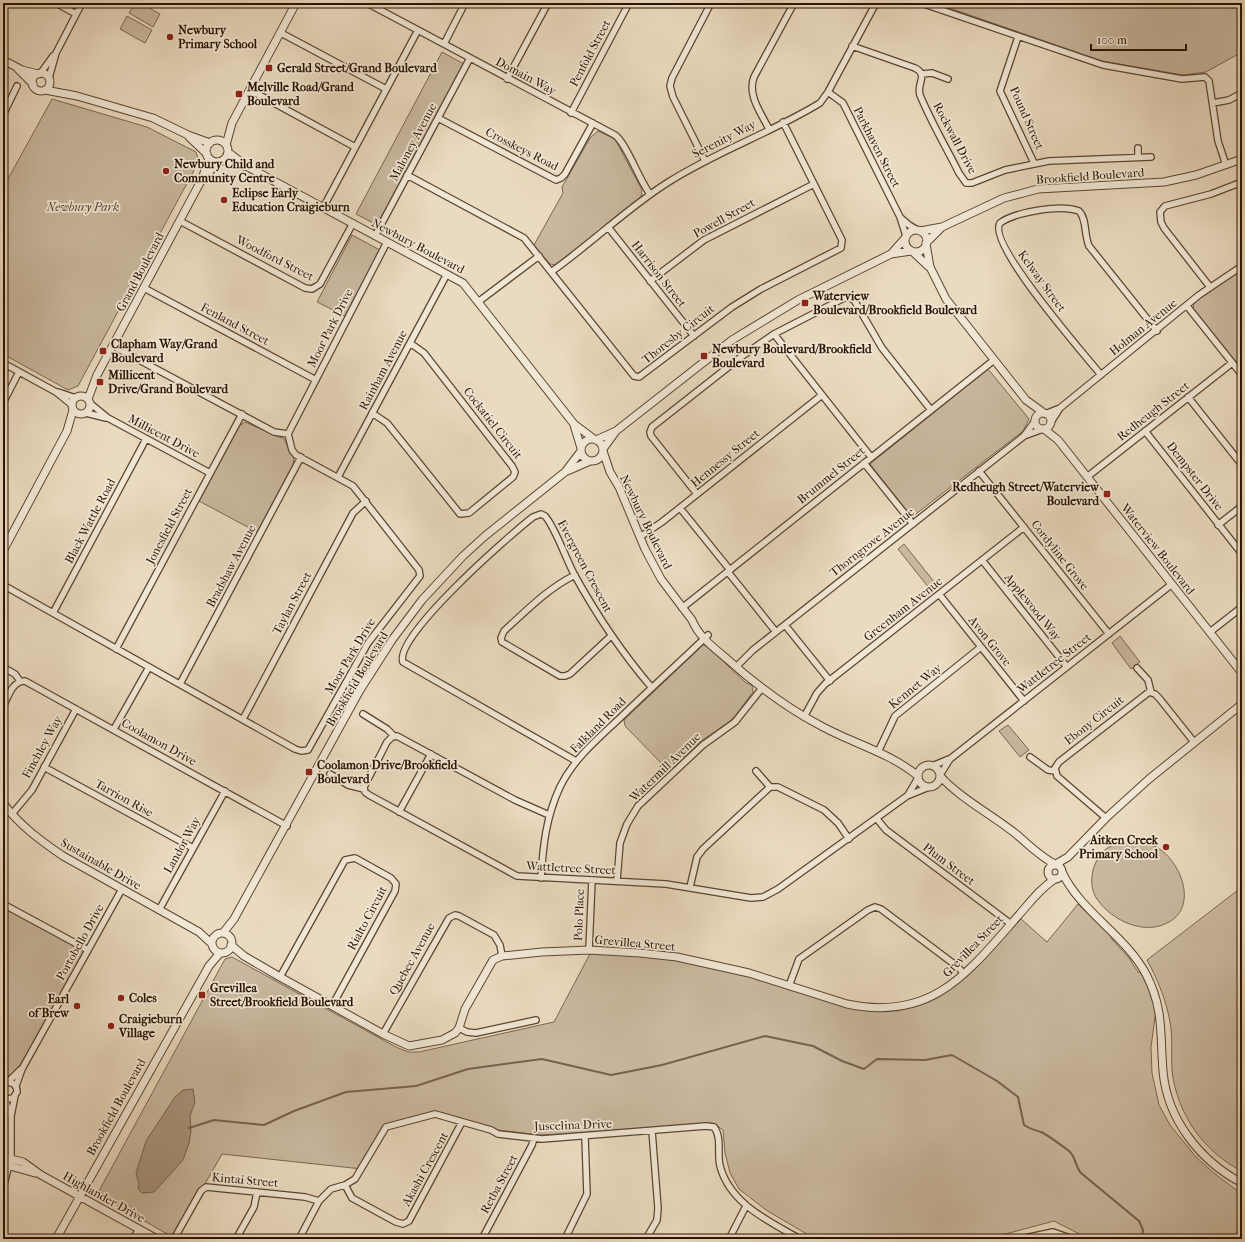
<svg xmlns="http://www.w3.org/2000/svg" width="1245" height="1242" font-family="'IM FELL French Canon',serif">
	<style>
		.green { fill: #c9b89f; stroke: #7a6650 }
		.water { fill: #a9967e; stroke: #76624c }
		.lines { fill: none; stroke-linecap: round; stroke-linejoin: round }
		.stream { stroke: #76624c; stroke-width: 2 }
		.minor-casing { stroke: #5a4530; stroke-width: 8 }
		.tertiary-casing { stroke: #5a4530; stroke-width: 9 }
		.minor { stroke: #f1e7d5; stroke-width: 5.5 }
		.tertiary { stroke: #f1e7d5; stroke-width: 7 }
		.poi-dot { fill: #8f2418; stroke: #f1e7d5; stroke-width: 1.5 }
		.labels { text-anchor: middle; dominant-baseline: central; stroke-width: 3.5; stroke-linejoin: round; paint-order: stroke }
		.poi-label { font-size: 12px; font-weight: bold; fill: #2a1300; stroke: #f1e7d5; text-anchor: start }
		.street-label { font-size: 12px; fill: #2a1300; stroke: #f1e7d5 }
		.park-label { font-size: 12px; font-style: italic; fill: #5a4530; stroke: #f1e7d5 }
	</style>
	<rect width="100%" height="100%" fill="#eadabf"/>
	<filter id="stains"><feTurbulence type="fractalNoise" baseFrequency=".005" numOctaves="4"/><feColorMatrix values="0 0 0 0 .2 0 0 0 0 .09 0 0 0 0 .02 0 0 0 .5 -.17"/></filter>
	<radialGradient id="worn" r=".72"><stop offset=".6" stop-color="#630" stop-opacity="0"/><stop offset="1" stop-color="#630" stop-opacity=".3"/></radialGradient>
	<path class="green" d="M135 3H140L160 14 153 27 129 13Z
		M935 3H1242V52L1206 72 1183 75 1102 61Z
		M127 16 152 30 145 43 120 29Z
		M442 52 464 64 377 225 356 214Z
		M52 99 147 127 196 152 199 161 78 386 68 390 3 354V188Z
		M598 131 615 139 642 190 641 197 555 265 550 264 534 245 563 193 562 187 590 138Z
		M352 235 380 250 345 316 317 302Z
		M1242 270V371L1193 311 1194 303 1228 278Z
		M988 369 1029 419 1023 431 912 517 870 464Z
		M245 422 284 439 294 458 293 465 257 532 199 501 239 426Z
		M904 544 935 583 929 588 898 549Z
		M1120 636 1140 662 1131 669 1112 643Z
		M703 645 707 646 746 683 752 685 753 692 735 716 729 722 701 741 674 767 666 768 625 726 624 720Z
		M1008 725 1029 750 1020 757 999 731Z
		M1132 841C1141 842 1150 843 1158 848 1181 862 1198 906 1169 922 1145 936 1112 921 1097 899 1087 885 1092 860 1106 849 1113 844 1123 842 1132 841Z
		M1242 887V1171C1203 1152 1177 1113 1172 1071 1171 1055 1173 1038 1170 1022 1166 1000 1158 980 1147 960Z
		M3 904 88 950 22 1069 3 1085Z
		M1078 904 1111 935V938L1129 958 1138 972 1141 973 1150 991 1156 1010 1151 1047 1152 1073 1159 1105 1170 1125 1196 1157 1215 1174 1242 1194V1223L1234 1239H1089L1054 1221 987 1239H815L766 1210 739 1189 730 1173 725 1153 723 1130 713 1123 623 1131 540 1135 498 1130 435 1114 390 1125 362 1169 222 1154 174 1238 105 1198 99 1191 225 959 232 957 396 1047 408 1052H419L554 1022 592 950 678 958 735 970 876 1010 946 992 973 968 1021 919 1047 942Z"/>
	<path class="water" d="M193 1089 195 1102 190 1116 191 1131 189 1143 183 1160 154 1192 142 1193 138 1189 139 1184 136 1173 146 1141 175 1097 183 1090Z"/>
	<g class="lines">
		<path class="stream" d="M189 1128 214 1120 264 1125 294 1111 346 1092 416 1086 468 1069 542 1059 611 1075 662 1065 765 1036 813 1046 842 1061 864 1069 877 1059 925 1060 952 1055 997 1081 1018 1097 1024 1125C1030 1129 1035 1130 1041 1132 1046 1134 1065 1148 1069 1151 1076 1157 1075 1166 1081 1173L1139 1221 1143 1230 1142 1239"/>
		<g class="minor-casing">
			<path id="minor" d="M56 3 76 14
				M367 3 615 135C627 144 639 180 650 194
				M921 3 1103 65 1182 79 1205 77 1209 81 1218 141 1226 165
				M380 10 383 3
				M281 33 386 89
				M1018 37 1000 91 1034 163
				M444 44 465 3
				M852 46 915 68C929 75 916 84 920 95 931 122 946 147 959 173L966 183H972L1005 170 1049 161 1151 157
				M40 74 53 56
				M922 74 932 73 948 79
				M49 78 56 53 82 3
				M507 79 548 3
				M250 90 355 147
				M828 92 843 103 900 217 906 236
				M1213 103 1229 100 1242 93
				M571 113 629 3
				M3 115 17 86
				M438 118 556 180 561 178 565 174 593 123
				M769 129C761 113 747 95 754 77L794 3
				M1138 148V157
				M705 161 673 97 670 86 672 78 711 3
				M407 175 524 238 630 371 634 376 639 377 732 307 761 289 841 248 842 240 783 122
				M323 208 418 30
				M901 218 909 225 919 231
				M180 221 305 288 312 289 320 284 353 223
				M608 227 694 336
				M375 236 470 58
				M551 272C591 244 626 209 667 183 715 152 771 133 820 103L828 92 876 3
				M650 281 704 240 814 184
				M1210 287 1164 228 1161 222 1160 212 1165 206 1211 194 1242 182
				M144 288 316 380
				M478 302 539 256
				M1187 306 1242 375
				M774 334 871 457
				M113 346 274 432 288 434
				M3 363 56 392 72 405
				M1101 375C1085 355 986 243 1000 223 1015 212 1061 204 1079 211 1087 219 1084 235 1089 246L1157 331
				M58 392 76 398
				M1188 397 1242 465
				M3 403 19 372
				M91 404 108 418 210 473
				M86 413 106 418
				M372 413 387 423 460 514 469 513 513 477 515 472 512 466 424 353 410 343
				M1045 414 1060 408 1199 295 1242 266
				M1051 422 1060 408
				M1145 431 1242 554
				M1024 436 1043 429
				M864 463 913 524
				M979 471 1109 634
				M338 477 447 274
				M1087 477 1232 363
				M697 494 651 436 650 432 652 427 741 357 774 334 844 298H850L854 300 882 348 931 410
				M680 508 730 570
				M1218 525 1242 506
				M640 537 662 522 822 395
				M982 560 1067 667
				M728 572 776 632
				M575 575C547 589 527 610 504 631L501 638 502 642 560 676H565L570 674 611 636
				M3 585 295 749 301 751 308 750 368 643 420 576 419 570 353 486 296 455 292 450 288 434 387 242
				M939 594 1024 701
				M682 608 994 360
				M53 613 146 439
				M785 625 830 681
				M1210 632 1242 607
				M116 649 242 414
				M736 667 753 650 1024 436 1035 421
				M4 668 15 674 20 681
				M1137 668 1148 680 1151 692
				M180 684 301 457
				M3 707C8 697 12 681 25 681L287 826
				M363 714 387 729 394 736
				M804 717 817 693 825 684 1024 527
				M243 719 353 513 366 501
				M114 729 149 667
				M878 752 895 716 981 647
				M1030 757 1048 770 1055 771
				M576 761 403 662C393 637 511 534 533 517L541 514 545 516C555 527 566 559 574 574 596 614 622 653 652 688
				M932 766 949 759
				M44 767 193 848
				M756 771 770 787
				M330 774 348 785 364 789
				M940 775 950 759 1172 584
				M908 795 918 778
				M399 812 431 754
				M12 814 32 790 76 709
				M549 815 515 800 397 736 392 737 387 742 364 787 365 792 369 795 517 876 666 884 751 898 763 897 778 889 907 796 929 787
				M1106 818 1057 776 1055 768 1059 762 1149 692 1155 694 1159 698 1194 742
				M877 819 886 830 1011 924
				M541 878C543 846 546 817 560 787 574 758 599 738 621 717 650 689 679 663 708 635
				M617 881 620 843 627 824 638 806 703 745 735 722 762 688
				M690 887 697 857 703 849 770 787H778L824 810 838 823 849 839
				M3 904 88 950
				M159 910 225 791
				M589 950 592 880
				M280 977 345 860 355 858 391 878 396 884 395 891 332 1006
				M789 986 799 959 868 910 875 907 881 909 958 967 964 974
				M459 1028 467 1032 476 1033 536 1020
				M383 1034 449 918 455 915 459 916 494 935 500 945 502 956
				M7 1083 20 1070
				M3 1085C9 1080 17 1083 17 1092L13 1098 8 1099 3 1096
				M16 1086 22 1069 122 889
				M5 1098 10 1116
				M11 1159V1116L15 1096
				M345 1185 352 1198 396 1222 403 1224 409 1221 462 1122
				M3 1188 9 1165
				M133 1239 139 1229
				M174 1239 201 1191 206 1187 305 1197 319 1201
				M236 1239 254 1207 257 1192
				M299 1239 319 1201 331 1189 345 1185 355 1179 386 1127 435 1114 491 1130 498 1134 542 1139 706 1126 714 1127C722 1137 717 1154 720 1166 730 1204 769 1221 800 1239
				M482 1239 532 1145 534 1138
				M565 1239 587 1194 585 1137
				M646 1239 657 1220 658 1208 652 1131
				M729 1239 746 1206
				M1020 1239 1053 1232 1073 1239"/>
		</g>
		<g class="tertiary-casing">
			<path id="tertiary" d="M3 60 22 70 38 74
				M18 69 33 84
				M32 82a9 9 0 1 1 18 0a9 9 0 1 1-18 0Z
				M45 90 77 96 153 118 188 135 210 143
				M189 137 207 154
				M206 151a11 11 0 1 1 22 0a11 11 0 1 1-22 0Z
				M226 145 232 123 296 3
				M228 152 246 166 463 283 574 424 594 439
				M223 160 244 166
				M204 178 218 162
				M905 241a11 11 0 1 1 22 0a11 11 0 1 1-22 0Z
				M920 231 942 227 1004 198 1038 189 1164 182 1196 175 1242 159
				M926 243 942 227
				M926 244 930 267 946 299 1026 400 1044 413
				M912 251 929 267
				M891 254 911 251
				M72 405a9 9 0 1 1 18 0a9 9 0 1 1-18 0Z
				M88 399 97 375 202 179 209 158
				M1035 421a8 8 0 1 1 16 0a8 8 0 1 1-16 0Z
				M574 425 581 448
				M1044 429 1058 440 1242 673
				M581 450a11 11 0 1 1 22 0a11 11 0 1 1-22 0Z
				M596 440 616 431
				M603 449 616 431 732 340 798 300 891 254 906 237
				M603 451 610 472 619 487 645 549 661 579 692 620C699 637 713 647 726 658 756 685 788 709 823 727 855 744 890 753 918 776
				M567 471 590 461
				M3 551 67 431 73 410
				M918 776a11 11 0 1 1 22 0a11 11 0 1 1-22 0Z
				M940 776C961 799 991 814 1016 834 1029 845 1040 857 1055 864
				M3 803C19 825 41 841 63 856L199 932 212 944
				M1056 864 1068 857 1106 818 1149 779 1242 704
				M1048 872a7 7 0 1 1 14 0a7 7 0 1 1-14 0Z
				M1062 872C1080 911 1125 935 1146 974 1164 1009 1160 1034 1163 1071 1167 1119 1200 1161 1242 1183
				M223 933 234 919 360 690 392 640 422 600 463 556 485 536 565 472 581 451
				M212 943a10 10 0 1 1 20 0a10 10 0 1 1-20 0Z
				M231 945 244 956 280 977 383 1034 409 1046 442 1040 455 1033 459 1028 465 1009 493 960 502 956 542 952 589 950 640 953 677 957 749 973 847 1004C931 1022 967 974 1017 917 1029 904 1039 889 1055 879
				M3 1157 23 1162 41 1175 157 1239
				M3 1164 35 1173
				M56 1239 209 966 220 953"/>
		</g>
		<use href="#minor" class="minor"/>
		<use href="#tertiary" class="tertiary"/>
	</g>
	<g class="poi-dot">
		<circle cx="170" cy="37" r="4"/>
		<rect x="265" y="64" width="8" height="8" rx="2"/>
		<rect x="235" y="90" width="8" height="8" rx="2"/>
		<circle cx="166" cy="171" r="4"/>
		<circle cx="224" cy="200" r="4"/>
		<rect x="801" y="299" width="8" height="8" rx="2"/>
		<rect x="99" y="347" width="8" height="8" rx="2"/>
		<rect x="700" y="352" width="8" height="8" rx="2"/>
		<rect x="96" y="378" width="8" height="8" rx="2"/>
		<rect x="1103" y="490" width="8" height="8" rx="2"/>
		<rect x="305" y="768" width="8" height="8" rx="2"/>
		<circle cx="1166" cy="847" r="4"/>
		<rect x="198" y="991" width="8" height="8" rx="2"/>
		<circle cx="121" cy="998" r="4"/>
		<circle cx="77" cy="1006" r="4"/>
		<circle cx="111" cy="1026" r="4"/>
	</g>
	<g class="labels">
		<g class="poi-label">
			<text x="178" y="30">Newbury<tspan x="178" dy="14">Primary School</tspan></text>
			<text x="277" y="68">Gerald Street/Grand Boulevard</text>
			<text x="247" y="87">Melville Road/Grand<tspan x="247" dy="14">Boulevard</tspan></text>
			<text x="174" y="164">Newbury Child and<tspan x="174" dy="14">Community Centre</tspan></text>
			<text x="232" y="193">Eclipse Early<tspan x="232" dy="14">Education Craigieburn</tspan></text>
			<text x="813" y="296">Waterview<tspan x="813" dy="14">Boulevard/Brookfield Boulevard</tspan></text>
			<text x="111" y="344">Clapham Way/Grand<tspan x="111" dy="14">Boulevard</tspan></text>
			<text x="712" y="349">Newbury Boulevard/Brookfield<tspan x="712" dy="14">Boulevard</tspan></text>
			<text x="108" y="375">Millicent<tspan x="108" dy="14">Drive/Grand Boulevard</tspan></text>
			<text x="1099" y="487" text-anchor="end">Redheugh Street/Waterview<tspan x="1099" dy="14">Boulevard</tspan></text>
			<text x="317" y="765">Coolamon Drive/Brookfield<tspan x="317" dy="14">Boulevard</tspan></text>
			<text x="1158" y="840" text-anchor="end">Aitken Creek<tspan x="1158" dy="14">Primary School</tspan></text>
			<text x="210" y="988">Grevillea<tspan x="210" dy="14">Street/Brookfield Boulevard</tspan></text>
			<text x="129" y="998">Coles</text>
			<text x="69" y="999" text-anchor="end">Earl<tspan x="69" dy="14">of Brew</tspan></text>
			<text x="119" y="1019">Craigieburn<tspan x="119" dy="14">Village</tspan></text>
		</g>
		<g class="street-label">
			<text transform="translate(590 53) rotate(-62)">Penfold Street</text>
			<text transform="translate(526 76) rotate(28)">Domain Way</text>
			<text transform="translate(1027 118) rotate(66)">Pound Street</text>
			<text transform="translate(955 138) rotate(62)">Rockwall Drive</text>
			<text transform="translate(724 139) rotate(-27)">Serenity Way</text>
			<text transform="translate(413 142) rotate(-62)">Maloney Avenue</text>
			<text transform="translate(877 147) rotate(63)">Parkhaven Street</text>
			<text transform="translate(522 149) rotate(27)">Crosskeys Road</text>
			<text transform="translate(1090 176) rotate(-4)">Brookfield Boulevard</text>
			<text transform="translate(724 218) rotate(-29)">Powell Street</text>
			<text transform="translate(418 246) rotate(28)">Newbury Boulevard</text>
			<text transform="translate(275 258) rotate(27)">Woodford Street</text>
			<text transform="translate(140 272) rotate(-62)">Grand Boulevard</text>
			<text transform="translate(659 274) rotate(52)">Harrison Street</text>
			<text transform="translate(1042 281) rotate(54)">Kelway Street</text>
			<text transform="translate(235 324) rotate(28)">Fenland Street</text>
			<text transform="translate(1143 327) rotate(-39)">Holman Avenue</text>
			<text transform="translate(330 328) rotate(-63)">Moor Park Drive</text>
			<text transform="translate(678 334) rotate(-38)">Thoresby Circuit</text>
			<text transform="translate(383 370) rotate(-62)">Rainham Avenue</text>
			<text transform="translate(1153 411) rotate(-38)">Redheugh Street</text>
			<text transform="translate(493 423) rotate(52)">Cockatiel Circuit</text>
			<text transform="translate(164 436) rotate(28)">Millicent Drive</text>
			<text transform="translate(725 458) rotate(-39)">Hennessy Street</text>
			<text transform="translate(831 475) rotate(-39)">Brummel Street</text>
			<text transform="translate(1195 476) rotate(52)">Dempster Drive</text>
			<text transform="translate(90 521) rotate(-62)">Black Wattle Road</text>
			<text transform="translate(646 522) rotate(64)">Newbury Boulevard</text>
			<text transform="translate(169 526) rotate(-62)">Jonesfield Street</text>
			<text transform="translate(872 542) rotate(-38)">Thorngrove Avenue</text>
			<text transform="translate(1158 549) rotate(52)">Waterview Boulevard</text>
			<text transform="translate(1060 555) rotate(52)">Cordyline Grove</text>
			<text transform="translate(231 566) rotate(-62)">Bradshaw Avenue</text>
			<text transform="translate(585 566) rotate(62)">Evergreen Crescent</text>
			<text transform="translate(292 603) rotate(-62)">Taylan Street</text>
			<text transform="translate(1033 607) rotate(51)">Applewood Way</text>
			<text transform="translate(903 609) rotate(-38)">Greenham Avenue</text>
			<text transform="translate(990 641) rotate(51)">Avon Grove</text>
			<text transform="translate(350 656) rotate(-59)">Moor Park Drive</text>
			<text transform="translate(1054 663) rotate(-38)">Wattletree Street</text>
			<text transform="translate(357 679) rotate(-59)">Brookfield Boulevard</text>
			<text transform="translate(915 686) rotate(-39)">Kennet Way</text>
			<text transform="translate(1094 720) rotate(-38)">Ebony Circuit</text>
			<text transform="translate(598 725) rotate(-45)">Falkland Road</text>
			<text transform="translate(159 742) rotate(29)">Coolamon Drive</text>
			<text transform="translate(42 747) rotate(-61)">Finchley Way</text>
			<text transform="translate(665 767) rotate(-44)">Watermill Avenue</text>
			<text transform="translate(124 798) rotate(29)">Tarrion Rise</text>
			<text transform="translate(182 845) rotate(-61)">Landor Way</text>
			<text transform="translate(101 864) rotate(30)">Sustainable Drive</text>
			<text transform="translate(949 864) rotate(37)">Plum Street</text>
			<text transform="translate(571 868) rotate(3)">Wattletree Street</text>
			<text transform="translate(579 915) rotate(-88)">Polo Place</text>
			<text transform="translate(367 918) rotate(-62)">Rialto Circuit</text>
			<text transform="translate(80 942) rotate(-61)">Portobello Drive</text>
			<text transform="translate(635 943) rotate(5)">Grevillea Street</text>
			<text transform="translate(973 946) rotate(-46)">Grevillea Street</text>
			<text transform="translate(412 959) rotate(-61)">Quebec Avenue</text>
			<text transform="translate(116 1107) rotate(-61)">Brookfield Boulevard</text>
			<text transform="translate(573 1125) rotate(-2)">Juscelina Drive</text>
			<text transform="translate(425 1169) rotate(-61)">Akashi Crescent</text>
			<text transform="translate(245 1180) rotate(5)">Kintai Street</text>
			<text transform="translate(499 1184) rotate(-62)">Retba Street</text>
			<text transform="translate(104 1197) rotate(29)">Highlander Drive</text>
		</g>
		<g class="park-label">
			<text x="83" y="207">Newbury Park</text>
		</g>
	</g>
	<rect width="1245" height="1242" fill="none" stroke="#eadabf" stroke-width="16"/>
	<rect x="4" y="4" width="1237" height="1234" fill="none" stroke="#2a1300" stroke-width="2"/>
	<rect x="8" y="8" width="1229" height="1226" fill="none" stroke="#2a1300"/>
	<path d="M1091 44v6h95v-6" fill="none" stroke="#2a1300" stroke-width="2"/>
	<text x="1097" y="44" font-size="12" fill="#2a1300" stroke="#f1e7d5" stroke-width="3" paint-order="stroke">100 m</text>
	<rect width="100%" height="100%" filter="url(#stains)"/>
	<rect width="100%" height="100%" fill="url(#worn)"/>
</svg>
